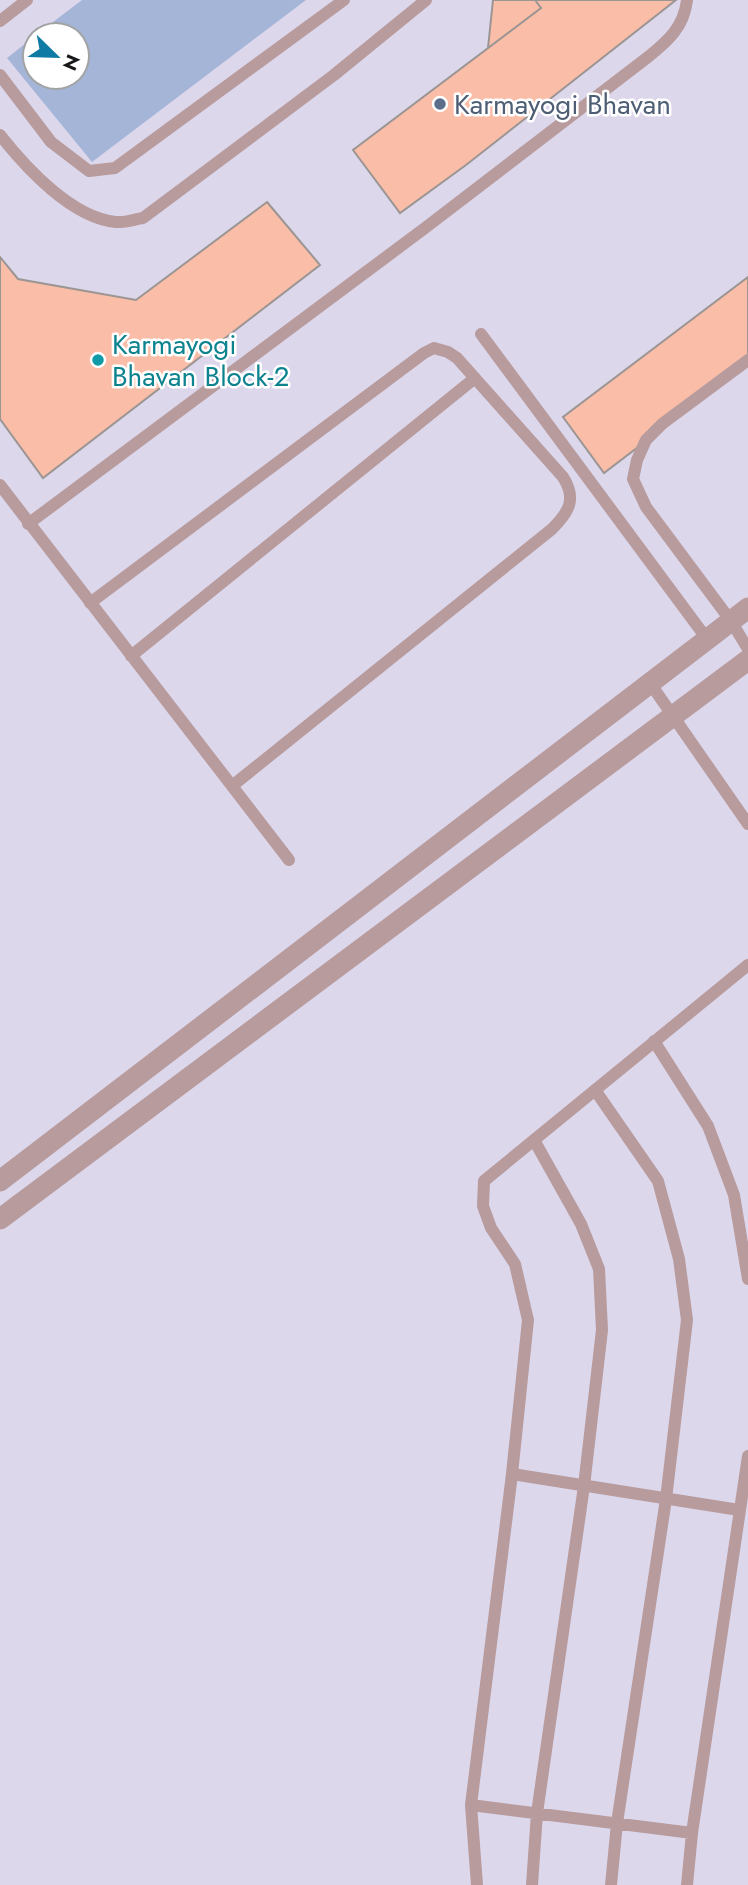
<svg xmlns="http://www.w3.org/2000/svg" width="748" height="1885" font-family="Jost,sans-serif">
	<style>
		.commercial { fill: #ddd7ec; fill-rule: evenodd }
		.green { fill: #a5b5d8 }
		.building { fill: #fabda8; stroke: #9b9593; stroke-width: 2 }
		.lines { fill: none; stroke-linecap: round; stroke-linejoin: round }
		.service { stroke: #b79b9d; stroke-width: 12 }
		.tertiary { stroke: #b79b9d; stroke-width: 21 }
		.service-dot { fill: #5c6f8a; stroke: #fff; stroke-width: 2.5 }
		.culture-dot { fill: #0f9aa8; stroke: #fff; stroke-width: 2.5 }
		.labels { text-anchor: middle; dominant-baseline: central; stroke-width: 5; stroke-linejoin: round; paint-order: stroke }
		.service-label { font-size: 28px; fill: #4e5e75; stroke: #fff; text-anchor: start }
		.culture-label { font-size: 28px; fill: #0d838f; stroke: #fff; text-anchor: start }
	</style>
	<rect width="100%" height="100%" fill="#e2e4ea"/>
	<path class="commercial" d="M0 0H748V1885H0ZM35 35H77V77H35Z"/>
	<path class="green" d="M82 0H306L92 162 7 58 35 36V77H77V35H36Z"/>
	<path class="building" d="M493 0H535L541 8 488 48Z
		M535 0H676L466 165 400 213 353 150 541 8Z
		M267 202 320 265 43 478 0 419V257L18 279 136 300Z
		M748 277V363L604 473 563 417Z"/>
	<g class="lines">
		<path class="service" d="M0 21 27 0
			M0 75 51 142 89 171 115 168 344 0
			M0 135C26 168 72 218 116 222 125 223 135 219 143 218L334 75 426 0
			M481 334 707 639
			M748 360 662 424 646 440 637 460 633 479 646 507 731 621 748 649
			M0 485 289 860
			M28 524 425 228 648 57C668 41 684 27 687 0
			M90 603 424 353 434 348 448 352 457 358 563 477C577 499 569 512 552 529L232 786
			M131 656 475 378
			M650 683 748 824
			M654 1041 708 1126 734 1195 748 1279
			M595 1090 658 1181 679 1259 687 1320 666 1499 617 1823 611 1885
			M512 1474 739 1510
			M471 1805 692 1833
			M477 1885 471 1805 512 1474 528 1320 515 1264 491 1228 483 1206 484 1181 748 965
			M532 1885 537 1813 584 1486 602 1330 599 1269 581 1224 534 1140
			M687 1885 692 1833 748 1456"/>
		<path class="tertiary" d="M0 1181 748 608
			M0 1219 748 660"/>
	</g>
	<circle class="service-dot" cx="440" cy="104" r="7"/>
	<circle class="culture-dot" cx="98" cy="360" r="7"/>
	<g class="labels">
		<g class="service-label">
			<text x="454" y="104">Karmayogi Bhavan</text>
		</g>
		<g class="culture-label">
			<text x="112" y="344">Karmayogi<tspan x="112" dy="32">Bhavan Block-2</tspan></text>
		</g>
	</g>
	<g transform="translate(56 56) rotate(113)"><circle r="33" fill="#ffffff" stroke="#a2a3a3" stroke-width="2"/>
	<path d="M0-5L12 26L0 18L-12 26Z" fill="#0f7aa4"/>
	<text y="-10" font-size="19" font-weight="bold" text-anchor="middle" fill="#17181a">N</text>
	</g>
</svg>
